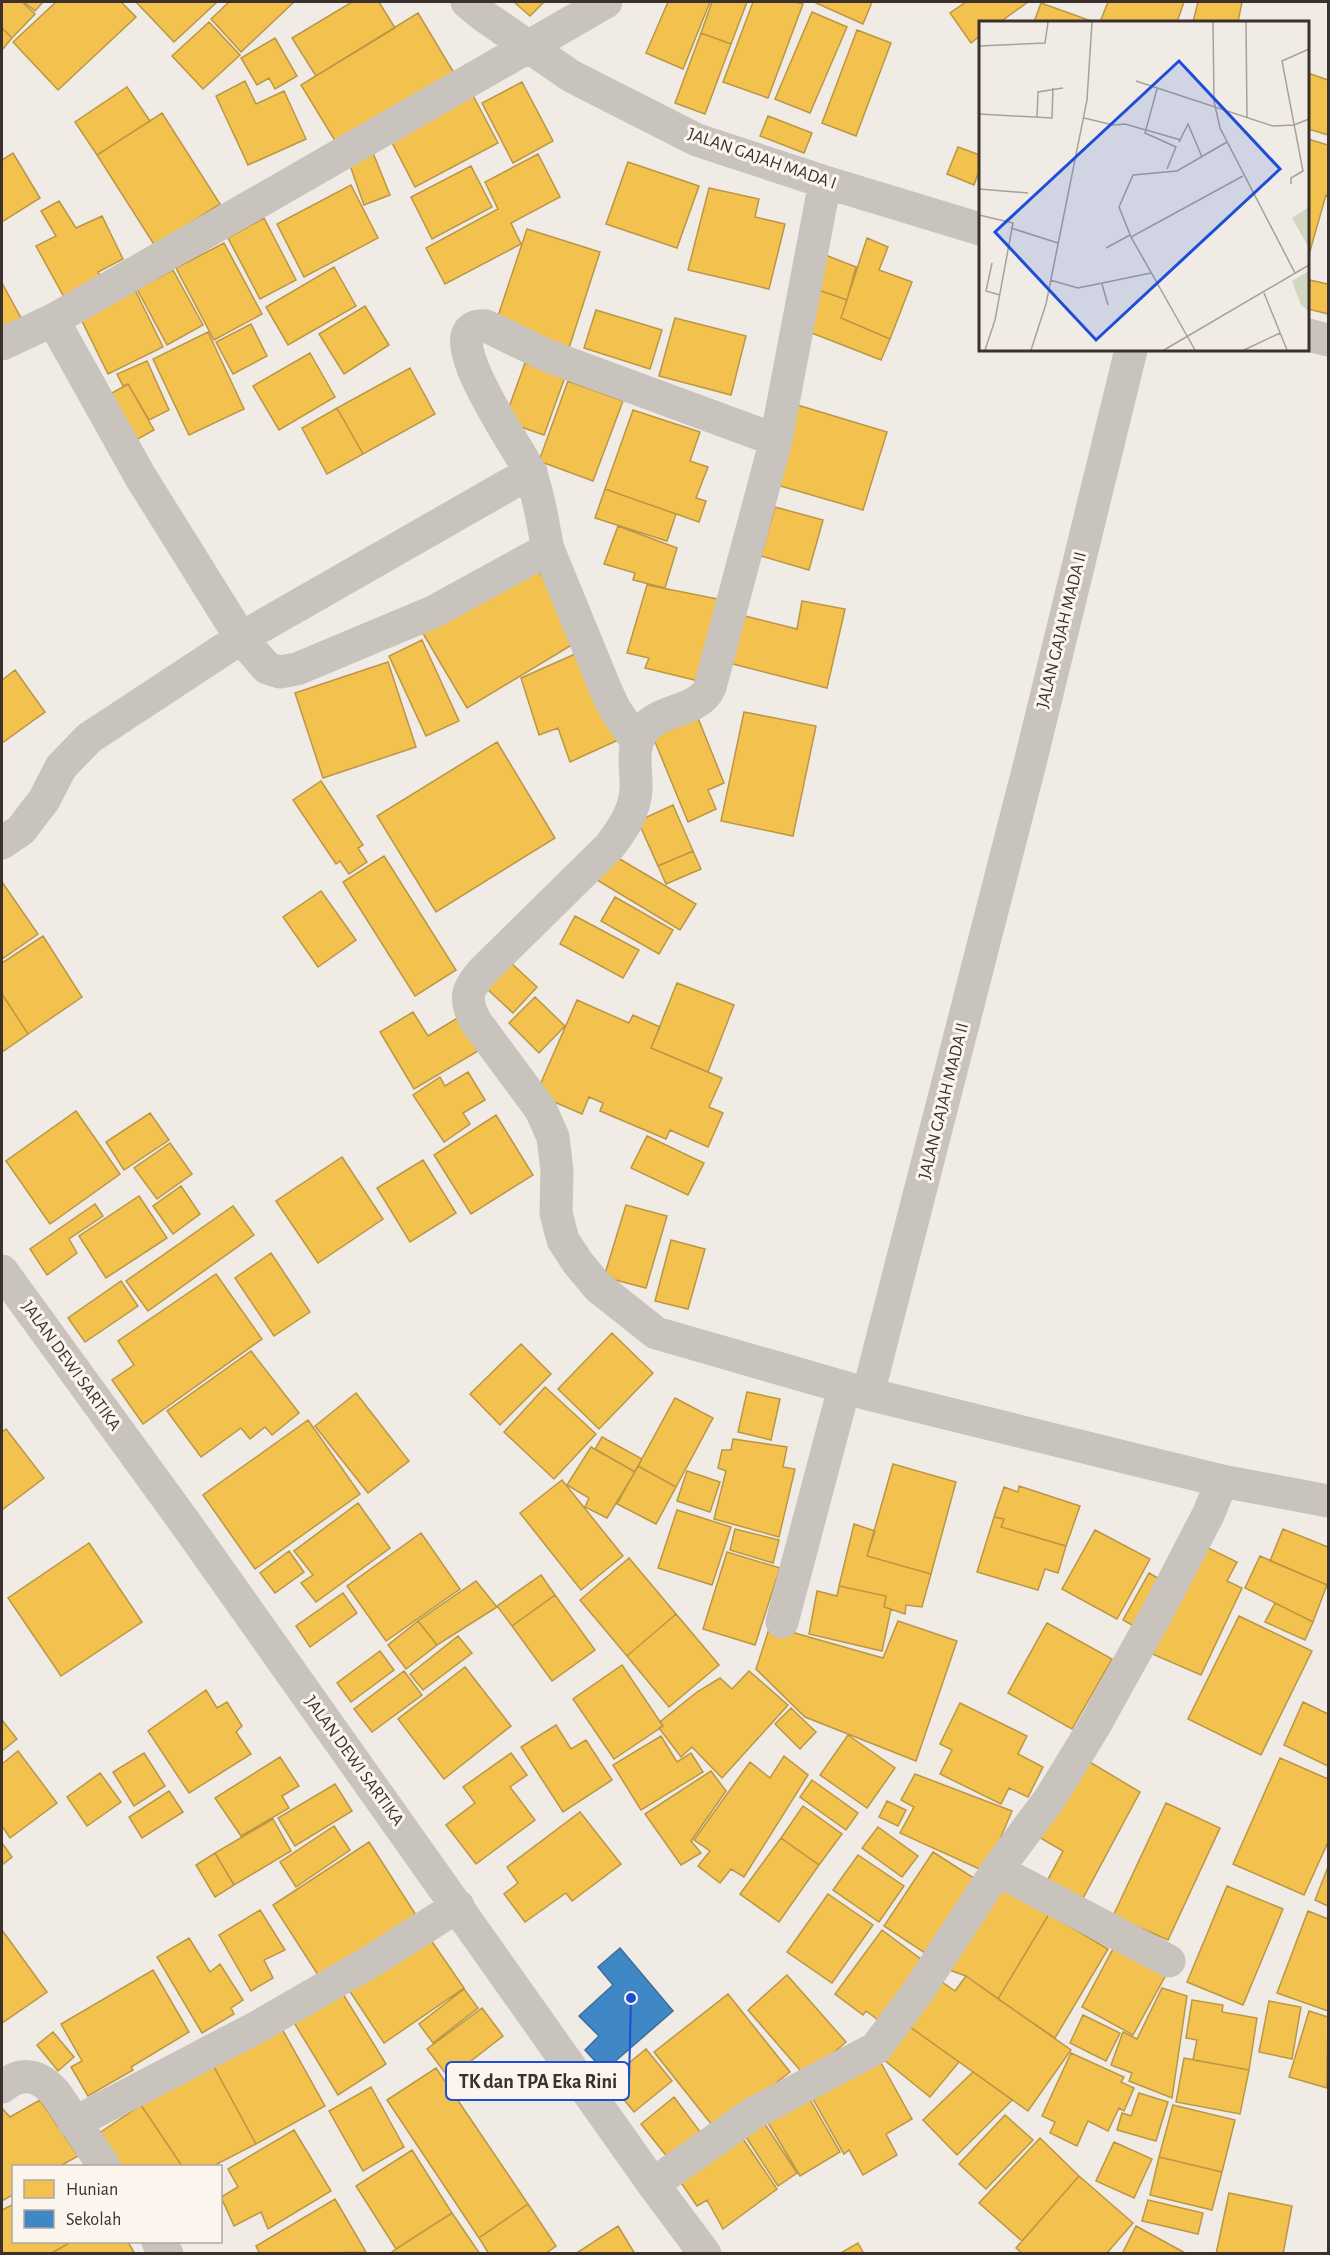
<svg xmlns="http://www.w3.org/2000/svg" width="1330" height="2255" font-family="'Alegreya Sans',sans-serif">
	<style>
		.homes { fill: #f2c14e; stroke: #bb9644; stroke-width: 1.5 }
		.schools { fill: #3f88c5; stroke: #3e6e97; stroke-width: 1.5 }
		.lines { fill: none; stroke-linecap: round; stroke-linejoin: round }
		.minor { stroke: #c9c3be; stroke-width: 33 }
		.labels { text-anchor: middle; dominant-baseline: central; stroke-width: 6; stroke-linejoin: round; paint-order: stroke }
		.street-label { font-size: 18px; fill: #3b302b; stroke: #fbf5ee }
		.inset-road { fill: none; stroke: #a8a09b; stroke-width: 1.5 }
		.view { fill: #1d4ed8; fill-opacity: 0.15; stroke: #1d4ed8; stroke-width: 3 }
		.inset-edge { fill: none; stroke: #3b302b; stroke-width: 3 }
		.leader { fill: none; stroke: #1d4ed8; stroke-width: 2 }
		.callout-dot { fill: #1d4ed8; stroke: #fbf5ee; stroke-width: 2 }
		.callout { fill: #fbf5ee; stroke: #1d4ed8; stroke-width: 2 }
		.callout-label { font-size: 20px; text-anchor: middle; font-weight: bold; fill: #3b302b }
	</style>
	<rect width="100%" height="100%" fill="#f0ebe5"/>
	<path class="homes" d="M2 2H22L35 14 12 38 2 28Z
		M24 2H43L35 11Z
		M56 2H121L136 17 58 90 13 42Z
		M136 2H217L174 42Z
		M229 2H294L241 52 211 19Z
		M352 2H379L395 28 316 76 292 38Z
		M514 2H544L530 16Z
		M668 2H710L683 69 646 53Z
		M712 2H747L731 44 701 33Z
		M753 2H795L803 4 768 98 723 82Z
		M816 2H872L863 24 816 3Z
		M966 2H1028L1000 22H980V36L971 43 950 13Z
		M1108 2H1184L1177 22H1100Z
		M1198 2H1242L1238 22H1193Z
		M1041 3 1094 22H1034Z
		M812 12 847 27 810 113 775 99Z
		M418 13 454 73 337 144 301 85Z
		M209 22 240 55 203 89 172 56Z
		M2 28 12 38 2 50Z
		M857 30 891 43 856 136 822 123Z
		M701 33 731 44 705 114 675 103Z
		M275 38 297 76 275 89 269 78 257 85 241 58Z
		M1308 73 1328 80V135L1308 129Z
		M245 81 256 104 284 91 306 139 248 165 216 96Z
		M522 82 553 141 513 163 482 103Z
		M127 87 150 121 97 155 75 122Z
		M469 88 498 143 415 187 386 131Z
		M162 113 220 204 155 246 97 155Z
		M768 116 812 133 804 153 760 136Z
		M1308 139 1328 145V196L1326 195 1308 258Z
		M958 147 980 155V168L974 185 947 174Z
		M371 148 390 195 364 205 347 157Z
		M13 153 40 198 2 222V160Z
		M538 154 560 197 511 223 521 244 445 284 426 248 498 209 485 182Z
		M628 162 699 186 677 248 606 224Z
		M471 166 492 207 432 239 411 197Z
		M351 185 378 238 304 277 277 224Z
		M709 188 759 199 755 217 785 224 769 289 688 270Z
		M59 201 76 228 102 216 123 259 98 272 102 278 64 297 36 246 56 236 41 211Z
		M264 218 296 280 260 299 228 238Z
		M527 229 600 252 569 348 495 325Z
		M867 238 888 247 879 270 912 282 890 339 841 318Z
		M224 243 262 314 214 340 176 268Z
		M823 254 856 267 847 300 813 288Z
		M334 267 356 306 288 345 266 307Z
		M173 270 203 325 167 345 137 289Z
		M1310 280 1328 284V314L1308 309Z
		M2 283 21 318 2 329Z
		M813 288 847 300 841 318 890 339 881 360 799 328Z
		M135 290 163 347 108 374 80 317Z
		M365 306 389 345 344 374 319 334Z
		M596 310 662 330 650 369 584 348Z
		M675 318 746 336 731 395 659 376Z
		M251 324 267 356 233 374 216 342Z
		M208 332 244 409 189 435 153 359Z
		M310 353 335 397 279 430 253 386Z
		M147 361 169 410 149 420 128 384 123 386 117 374Z
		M525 363 565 377 544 435 504 421Z
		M410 368 435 414 363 454 337 408Z
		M568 381 623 401 593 481 539 461Z
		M128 384 154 430 127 445 101 399Z
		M794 404 887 432 863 510 770 483Z
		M337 408 363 454 327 474 302 428Z
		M633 410 700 432 690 461 708 467 696 498 706 501 699 522 605 489Z
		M605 489 676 514 667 541 595 518Z
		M775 507 823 520 809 570 761 556Z
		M618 526 677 548 665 588 633 580 635 573 604 564Z
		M534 563 580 640 467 708 421 630Z
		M647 585 728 601 703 682 645 668 649 658 627 653Z
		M802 601 845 609 827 688 729 663 741 615 797 629Z
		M422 640 459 721 426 736 389 656Z
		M584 650 618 740 570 762 558 728 539 735 521 678Z
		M388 662 416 747 323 778 295 693Z
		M15 670 45 712 2 743V680Z
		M744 712 816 726 793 836 721 821Z
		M698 718 724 783 708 790 716 809 688 822 653 737Z
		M497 742 555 838 436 912 377 816Z
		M321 781 363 845 358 848 367 862 349 874 340 861 336 864 293 800Z
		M673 805 693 851 658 866 638 821Z
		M693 851 701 869 666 884 658 866Z
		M613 855 696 904 680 930 597 880Z
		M384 856 456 970 415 996 343 882Z
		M2 882 38 934 2 959Z
		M321 891 356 940 318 967 283 917Z
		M615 897 673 930 659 954 601 921Z
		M575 916 639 950 623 978 560 944Z
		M43 936 82 997 28 1034 2 994V963Z
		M509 961 537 987 513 1013 485 987Z
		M677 983 734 1005 708 1072 651 1048Z
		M2 994 28 1034 2 1052Z
		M535 997 565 1026 539 1053 509 1023Z
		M577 1000 629 1023 633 1015 660 1027 651 1048 722 1078 709 1107 723 1113 708 1147 670 1130 666 1139 600 1111 603 1103 589 1097 582 1114 536 1094Z
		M413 1012 428 1036 459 1017 478 1051 414 1089 380 1032Z
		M468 1072 485 1100 463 1113 470 1124 444 1142 413 1095 440 1077 445 1086Z
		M76 1111 120 1174 50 1224 6 1161Z
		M150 1113 169 1140 124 1170 106 1142Z
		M496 1115 533 1175 471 1214 434 1155Z
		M647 1136 704 1163 688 1195 631 1168Z
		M170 1143 192 1174 157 1199 134 1168Z
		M342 1157 383 1219 318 1263 276 1201Z
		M423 1160 456 1213 410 1242 377 1188Z
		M181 1186 200 1214 173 1234 153 1206Z
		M139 1196 167 1238 106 1278 79 1236Z
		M95 1204 103 1216 69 1239 77 1253 47 1275 30 1249Z
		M626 1205 667 1216 646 1288 604 1277Z
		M233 1206 254 1235 148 1311 126 1281Z
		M671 1240 705 1249 688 1309 655 1301Z
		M271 1253 310 1312 274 1336 235 1278Z
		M216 1274 262 1339 143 1424 112 1380 134 1365 118 1341Z
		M121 1281 138 1306 85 1342 68 1318Z
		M612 1333 653 1373 599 1429 558 1389Z
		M521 1344 551 1374 500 1425 470 1394Z
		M251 1351 299 1413 272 1435 265 1427 250 1439 241 1428 201 1457 167 1411Z
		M545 1387 596 1434 554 1479 504 1432Z
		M747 1392 780 1399 771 1440 738 1432Z
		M356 1393 409 1461 368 1493 315 1426Z
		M675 1398 713 1418 676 1487 638 1466Z
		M308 1420 360 1494 255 1569 203 1495Z
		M6 1429 44 1478 2 1510V1432Z
		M602 1437 642 1459 635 1472 595 1449Z
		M733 1439 787 1447 783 1467 795 1469 779 1537 714 1519 726 1471 718 1468 722 1450H731Z
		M591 1447 635 1472 607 1518 585 1507 589 1498 567 1485Z
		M893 1464 956 1482 931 1574 867 1556Z
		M638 1466 676 1487 656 1524 617 1504Z
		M687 1471 720 1482 710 1512 677 1501Z
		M562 1480 623 1556 581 1590 520 1513Z
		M1019 1486 1080 1506 1066 1546 1001 1527 1004 1519 994 1517 1004 1487 1018 1492Z
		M358 1503 390 1548 316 1602 301 1583 313 1575 294 1551Z
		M677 1510 731 1527 712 1585 658 1568Z
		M994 1517 1004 1519 1001 1527 1066 1546 1058 1573 1045 1569 1038 1590 977 1572Z
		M854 1524 875 1531 867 1556 931 1574 922 1607 906 1605 905 1614 884 1607 886 1596 839 1586Z
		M735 1529 779 1540 773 1563 730 1550Z
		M1283 1529 1328 1547V1580L1327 1585 1270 1561Z
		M1095 1530 1150 1559 1117 1619 1062 1589Z
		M421 1533 460 1589 386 1641 347 1586Z
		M89 1543 142 1622 61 1676 8 1598Z
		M1204 1546 1237 1562 1227 1581 1242 1588 1201 1675 1150 1653Z
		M289 1551 304 1572 275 1593 260 1573Z
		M727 1552 780 1568 755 1645 703 1629Z
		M1260 1556 1327 1585 1313 1622 1245 1588Z
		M629 1558 676 1614 627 1656 580 1600Z
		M1149 1573 1163 1581 1137 1628 1123 1620Z
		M541 1575 555 1595 512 1626 497 1606Z
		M476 1581 497 1607 437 1645 418 1621Z
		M839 1586 886 1596 884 1607 891 1609 882 1651 809 1634 817 1591 837 1596Z
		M343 1593 357 1613 310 1647 296 1626Z
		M555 1595 595 1650 552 1681 512 1626Z
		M1275 1603 1313 1622 1305 1640 1265 1622Z
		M676 1614 719 1665 669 1707 627 1656Z
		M1239 1616 1312 1651 1261 1755 1188 1719Z
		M418 1621 437 1645 406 1669 388 1645Z
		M898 1621 957 1641 916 1761 805 1717 756 1669 770 1626 883 1658Z
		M1047 1623 1112 1659 1072 1729 1008 1693Z
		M458 1636 472 1653 423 1690 410 1674Z
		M380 1651 394 1670 351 1702 337 1683Z
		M622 1665 663 1726 614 1759 573 1699Z
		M465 1667 511 1726 444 1779 398 1719Z
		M404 1671 422 1695 372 1732 354 1709Z
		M749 1671 788 1705 722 1778 692 1747 681 1757 659 1728 663 1726 660 1722 697 1692 720 1678 732 1689Z
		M206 1690 217 1708 227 1702 242 1726 236 1732 251 1754 189 1793 148 1731Z
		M1303 1702 1328 1714V1766L1284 1745Z
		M960 1703 1027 1736 1018 1754 1043 1767 1028 1797 1009 1788 1001 1804 940 1774 952 1750 940 1744Z
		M791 1708 816 1732 800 1749 775 1724Z
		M2 1720 17 1739 2 1751Z
		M556 1725 571 1749 586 1740 612 1780 563 1812 521 1747Z
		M848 1735 895 1768 867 1808 820 1775Z
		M661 1736 677 1762 691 1753 703 1772 641 1810 613 1765Z
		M18 1751 57 1803 10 1838 2 1826V1764Z
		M144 1753 165 1786 134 1806 113 1772Z
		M511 1753 527 1775 510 1787 535 1820 476 1864 446 1825 475 1803 463 1787Z
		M784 1756 808 1775 744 1877 731 1869 720 1883 698 1866 710 1851 694 1840 750 1762 770 1778Z
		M280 1757 299 1786 282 1796 289 1808 241 1836 215 1798Z
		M1083 1758 1140 1792 1082 1900 1046 1883 1063 1851 1037 1836Z
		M1280 1758 1328 1779V1842L1304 1895 1233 1864Z
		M711 1771 726 1791 691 1841 701 1853 681 1865 645 1814Z
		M100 1773 121 1802 87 1826 67 1797Z
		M915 1774 1012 1811 986 1872 900 1833 914 1807 901 1800Z
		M812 1780 858 1813 846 1830 800 1797Z
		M335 1784 352 1811 295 1846 278 1818Z
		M169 1791 183 1812 142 1838 129 1817Z
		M887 1801 906 1810 898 1826 879 1817Z
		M1166 1803 1220 1828 1168 1940 1113 1916Z
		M803 1806 842 1834 819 1865 781 1838Z
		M580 1812 621 1864 572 1901 566 1893 525 1922 504 1894 518 1883 507 1867Z
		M273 1819 291 1851 234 1885 215 1853Z
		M334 1826 350 1850 296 1887 280 1862Z
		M878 1827 918 1856 902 1877 862 1848Z
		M781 1838 819 1865 779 1922 740 1894Z
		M369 1842 416 1915 320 1978 273 1905Z
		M2 1843 12 1857 2 1865Z
		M933 1852 980 1882 931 1957 884 1926Z
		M215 1853 234 1885 215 1897 196 1865Z
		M858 1855 904 1886 879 1922 833 1890Z
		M1328 1867V1906L1315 1900Z
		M996 1882 1049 1914 998 1999 966 1976 944 1968Z
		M1227 1886 1283 1909 1243 2005 1187 1982Z
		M828 1894 873 1925 832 1983 787 1952Z
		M260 1910 285 1950 264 1960 273 1978 251 1991 219 1935Z
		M1308 1911 1328 1919V2011L1277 1993Z
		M1049 1914 1108 1949 1055 2038 998 1999Z
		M2 1930 47 1992 2 2023Z
		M882 1930 926 1963 881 2022 866 2011 863 2015 835 1994Z
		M426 1933 464 1988 384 2043 347 1987Z
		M189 1938 210 1972 220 1964 243 2000 231 2008 234 2014 202 2033 157 1957Z
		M1115 1945 1167 1973 1133 2035 1082 2007Z
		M153 1970 189 2032 131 2067 133 2070 88 2096 71 2067 82 2061 61 2024Z
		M787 1975 846 2042 806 2077 748 2010Z
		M966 1976 1071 2050 1028 2111 910 2027 942 1982 955 1991Z
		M1162 1988 1187 1996 1172 2098 1129 2081 1132 2073 1111 2065 1123 2032 1137 2039Z
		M464 1989 478 2008 433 2043 419 2024Z
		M341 1991 386 2064 338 2095 293 2021Z
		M728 1994 790 2072 716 2130 654 2052Z
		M1192 2000 1223 2005 1222 2012 1257 2018 1249 2070 1193 2060 1197 2040 1186 2038Z
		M1269 2001 1301 2007 1292 2059 1259 2052Z
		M482 2008 503 2036 449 2078 427 2049Z
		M1309 2011 1328 2017 1327 2088 1289 2077Z
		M1083 2015 1120 2033 1106 2061 1070 2043Z
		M281 2027 325 2106 256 2144 213 2065Z
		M910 2027 959 2062 930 2097 878 2055Z
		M53 2032 74 2057 58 2071 37 2045Z
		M646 2049 672 2081 634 2112 608 2080Z
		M1071 2053 1124 2077 1121 2082 1134 2088 1124 2111 1119 2108 1108 2131 1088 2121 1077 2146 1050 2133 1055 2122 1042 2116Z
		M876 2054 912 2119 886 2134 897 2155 863 2175 849 2150 844 2154 809 2092Z
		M1184 2058 1249 2070 1240 2114 1176 2102Z
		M213 2065 256 2144 213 2166H182L141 2105Z
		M436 2068 528 2204 479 2238 387 2100Z
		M973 2072 1012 2100 957 2155 923 2120Z
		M371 2087 404 2147 363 2171 329 2111Z
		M805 2091 840 2152 800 2176 764 2116Z
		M1139 2093 1168 2102 1156 2141 1117 2130 1122 2113 1131 2116Z
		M674 2097 704 2137 672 2163 641 2124Z
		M40 2100 78 2156 60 2166H14V2194L2 2201V2108L10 2117Z
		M141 2105 182 2166H115L95 2136Z
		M1173 2105 1235 2120 1222 2172 1159 2157Z
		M759 2115 797 2173 778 2186 740 2128Z
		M1005 2115 1033 2140 986 2189 959 2164Z
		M294 2130 331 2191 268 2229 261 2212 234 2226 221 2197 238 2187 228 2169Z
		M737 2130 777 2189 723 2229 707 2200 697 2206 675 2174Z
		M1040 2138 1079 2176 1022 2241 979 2203Z
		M1114 2142 1152 2159 1134 2198 1096 2181Z
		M412 2150 452 2213 396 2249 356 2186Z
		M1159 2157 1222 2172 1212 2210 1150 2195Z
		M1079 2176 1133 2223 1106 2254H1023L1016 2248Z
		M1229 2193 1292 2206 1283 2254H1216Z
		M335 2199 366 2252 260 2254 256 2246Z
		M1148 2200 1203 2213 1198 2234 1142 2221Z
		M14 2204V2242H71L50 2254H3L2 2250V2210Z
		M528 2204 556 2246 545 2254H489L479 2238Z
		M452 2213 480 2254H389L396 2249Z
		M618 2226 635 2254H575Z
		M1136 2226 1187 2254H1122Z
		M71 2242H128L135 2254H50Z
		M858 2243 864 2254H839Z"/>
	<path class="schools" d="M620 1948 673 2011 604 2071 585 2050 599 2036 579 2016 613 1985 598 1967Z"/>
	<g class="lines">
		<path class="minor" d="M467 2 484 16 571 76 697 140 825 182 980 229
			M825 182 776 440 710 687C698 714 660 707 643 731 630 749 637 769 636 789 635 812 622 830 609 847L484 970C467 989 463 998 476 1022L541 1110 553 1137 557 1171 556 1213 563 1240 578 1263 598 1287 656 1333 868 1394
			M53 320 140 476 241 638 267 668 280 672 297 669 433 612 548 549 605 688 614 708 637 742
			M1308 335 1328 340
			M2 344 53 320 606 2
			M1131 350 1030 763 868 1394 1222 1481 1328 1501
			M548 549C543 526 539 493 530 472 523 454 426 320 486 326L548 356 776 440
			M2 843 21 830 44 800 61 767 89 738 241 638 531 472
			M2 1271 186 1524 653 2184 705 2254
			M782 1622 844 1388
			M997 1870 1169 1961
			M2 2087C22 2070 40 2075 56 2094L104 2166
			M74 2123 259 2026 375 1959 458 1906
			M653 2184 752 2114 876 2048 919 1990 997 1870 1051 1797 1095 1725 1157 1613 1208 1515 1222 1481
			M158 2242 167 2254"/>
	</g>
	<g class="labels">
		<g class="street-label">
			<text transform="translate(762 159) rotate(19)">JALAN GAJAH MADA I</text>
			<text transform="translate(1062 630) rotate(-76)">JALAN GAJAH MADA II</text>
			<text transform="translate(944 1101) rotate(-76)">JALAN GAJAH MADA II</text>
			<text transform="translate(71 1366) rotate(54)">JALAN DEWI SARTIKA</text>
			<text transform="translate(354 1761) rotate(54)">JALAN DEWI SARTIKA</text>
		</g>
	</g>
	<g transform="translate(979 21)">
		<rect width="330" height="330" fill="#f0ebe5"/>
		<path d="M330 186V227L313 197ZM330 250V290L322 284 313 260Z" fill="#d1d6bf"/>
		<path class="inset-road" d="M234 1 235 80 241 107 316 252M267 1 268 96M0 25 66 22 69 1M157 60 294 105 315 104 330 98M178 68 166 112 197 126 188 148M0 93 73 97 74 67M58 97 59 71 84 67M105 97 134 104 146 103 202 119M200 121 209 103 223 136M312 163V157L324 150 303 40 330 28M0 168 49 172M0 194 34 202 16 299 6 329M32 207 79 222M152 216 140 186 154 154 198 150 248 121M127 227 151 214M13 242 7 270 21 274M71 259 99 267 172 252M123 263 129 284M285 272 308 329M52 329 67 283 108 79 113 1M185 329 330 244M216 329 152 216 264 155M265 329 301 312"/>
		<path class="view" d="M200 40 301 148 117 319 16 211Z"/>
		<rect width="330" height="330" class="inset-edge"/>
	</g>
	<path class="leader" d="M631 1998L629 2081"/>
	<circle class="callout-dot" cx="631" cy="1998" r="6"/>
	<rect class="callout" x="446" y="2062" width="183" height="38" rx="6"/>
	<g class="callout-label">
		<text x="538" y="2088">TK dan TPA Eka Rini</text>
	</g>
	<rect width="1330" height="2255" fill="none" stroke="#3b302b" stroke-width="6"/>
	<rect x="12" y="2165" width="210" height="78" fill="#fbf5ee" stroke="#aea6a0" stroke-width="1.5"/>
	<rect x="24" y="2180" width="30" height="18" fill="#f2c14e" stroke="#aea6a0" stroke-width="1.5"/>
	<text x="66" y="2195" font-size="18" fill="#3b302b">Hunian</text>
	<rect x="24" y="2210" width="30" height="18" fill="#3f88c5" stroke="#aea6a0" stroke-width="1.5"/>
	<text x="66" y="2225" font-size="18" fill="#3b302b">Sekolah</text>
</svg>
